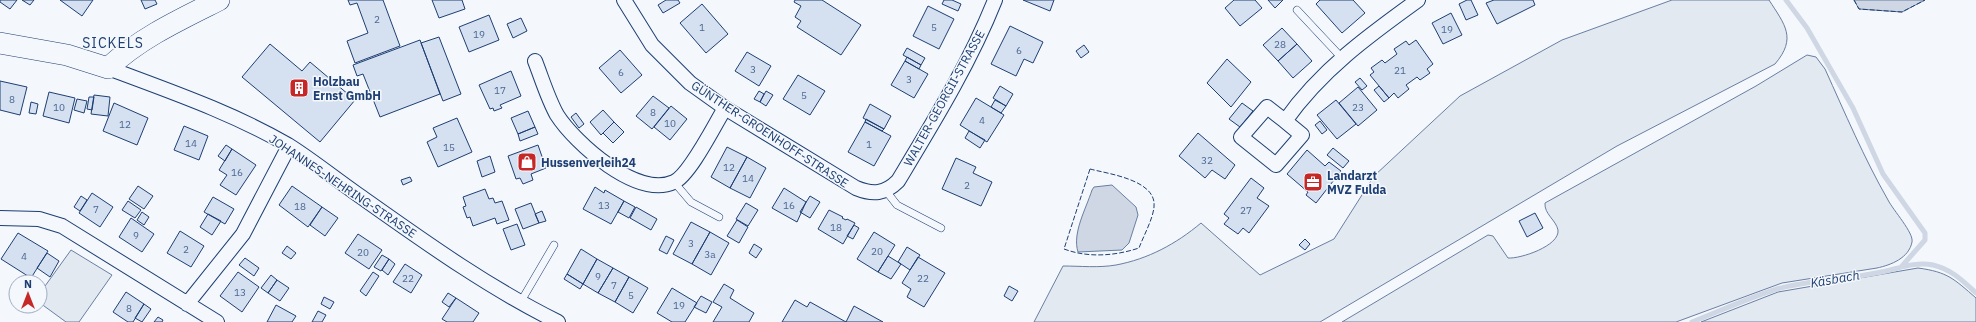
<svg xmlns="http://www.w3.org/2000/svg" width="1976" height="322" font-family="'IBM Plex Sans',sans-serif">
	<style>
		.green { fill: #e3e9f0; stroke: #687fa3 }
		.water { fill: #cfd7e4; stroke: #687fa3 }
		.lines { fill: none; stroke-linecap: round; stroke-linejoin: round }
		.stream { stroke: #cfd7e4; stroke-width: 5 }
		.building { fill: #d5e0f0; stroke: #1d3f73 }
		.lane-casing { stroke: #1d3f73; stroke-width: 8 }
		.street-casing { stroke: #1d3f73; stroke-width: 16 }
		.secondary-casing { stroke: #1d3f73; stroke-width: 22 }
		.lane { stroke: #f4f7fb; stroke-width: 7 }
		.street { stroke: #f4f7fb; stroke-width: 14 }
		.secondary { stroke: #f4f7fb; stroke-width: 21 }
		.fence { stroke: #1d3f73; stroke-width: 1; stroke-dasharray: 5 2; stroke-linecap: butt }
		.labels { text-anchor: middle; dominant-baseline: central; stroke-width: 3; stroke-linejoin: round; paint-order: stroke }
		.number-label { font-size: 10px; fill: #4b6792 }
		.poi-label { font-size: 12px; font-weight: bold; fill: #1d3f73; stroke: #f4f7fb; text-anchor: start }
		.street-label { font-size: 12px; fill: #1d3f73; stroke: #f4f7fb }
		.water-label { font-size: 13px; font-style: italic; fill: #1d3f73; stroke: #f4f7fb }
		.quarter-label { font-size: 14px; letter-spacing: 1px; fill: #1d3f73; stroke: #f4f7fb }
	</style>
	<rect width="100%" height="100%" fill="#f4f7fb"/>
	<path class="green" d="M1672 0H1769C1785 25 1797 38 1775 64L1617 146 1320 322H1034L1063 266C1080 266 1099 268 1116 265 1148 259 1176 244 1201 223L1260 275 1334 239 1374 176 1460 96 1562 40Z
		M1807 55 1816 57 1825 69C1845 113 1864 158 1888 200 1893 210 1914 233 1912 242 1909 258 1891 265 1877 268L1782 283 1676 322H1342L1488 235 1493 236 1508 258C1520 259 1560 246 1558 230 1556 220 1544 214 1545 203L1756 86Z
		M71 250 112 275 79 322H66L40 303V293Z
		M1918 268C1948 272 1954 279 1976 298V322H1701L1778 292Z"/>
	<path class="water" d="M1854 0H1925L1902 12 1859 9Z
		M1112 185 1136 207 1138 215 1129 243 1122 250 1078 252C1072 233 1086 209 1092 190L1094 187Z"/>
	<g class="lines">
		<path class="stream" d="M1786 0 1807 28 1853 108 1883 174 1925 233V240L1902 266
			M1692 322C1720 311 1748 298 1777 289 1809 280 1844 280 1876 273 1896 270 1913 261 1933 265 1951 269 1963 281 1976 293"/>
	</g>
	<path class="building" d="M0 0H17L10 9 0 2Z
		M22 0H34L30 5Z
		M60 0H93L82 16Z
		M141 0H155L157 4 145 9Z
		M348 0H383L400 46 355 63 347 41 368 33 357 3 350 5Z
		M432 0H462L465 9 439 18Z
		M678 0 680 3 663 13 658 5 666 0Z
		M795 0H822L861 25 841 55 797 27 801 21 795 17 801 6 794 2Z
		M944 0H952L961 4 958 11 942 4Z
		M1023 0H1054L1050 11Z
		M1234 0H1255L1262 8 1240 26 1225 8Z
		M1268 0H1283L1275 8Z
		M1320 0H1353L1365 13 1342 33 1316 4Z
		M1467 0H1471L1478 15 1466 20 1459 4Z
		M1494 0H1533L1535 5 1497 24 1486 3Z
		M702 4 728 34 706 53 680 23Z
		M928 6 954 19 939 49 913 36Z
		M1451 13 1462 35 1443 44 1432 23Z
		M489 15 499 40 469 52 459 27Z
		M521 18 527 31 513 38 507 24Z
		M1010 26 1043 42 1033 63 1024 59 1016 76 991 64Z
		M1282 28 1297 44 1278 61 1263 45Z
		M439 37 461 94 443 101 421 43Z
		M420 40 440 94 380 117 363 74 357 76 353 65Z
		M1416 40 1433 64 1427 69 1430 73 1420 80 1417 77 1406 85 1409 89 1398 98 1394 93 1389 98 1370 75 1374 72 1371 68 1382 60 1385 63 1397 54 1394 49 1406 41 1409 45Z
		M270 44 302 71 310 62 355 100 320 142 242 77Z
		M1297 44 1312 61 1293 78 1278 61Z
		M1084 45 1089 52 1081 58 1076 51Z
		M907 48 925 58 921 65 903 55Z
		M620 50 642 75 621 93 599 68Z
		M747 52 771 66 759 86 735 71Z
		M907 57 921 65 919 69 905 61Z
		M1227 59 1251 82 1231 107 1207 83Z
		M905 61 928 74 914 98 891 85Z
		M511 71 521 96 500 105 502 108 494 111 493 108 490 109 479 85Z
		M798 75 825 91 810 115 783 99Z
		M1360 78 1367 86 1362 90 1355 82Z
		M0 81 27 87 20 115 0 110Z
		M1000 86 1013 94 1006 106 993 98Z
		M1379 86 1389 98 1384 102 1374 90Z
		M1358 87 1377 110 1358 126 1339 103Z
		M759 91 764 94 760 102 754 99Z
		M766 91 773 95 766 106 760 102Z
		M49 92 75 98 69 123 43 116Z
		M94 95 110 97 108 116 91 114Z
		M653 96 669 108 652 129 636 116Z
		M89 97H94L92 110 87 109Z
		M976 98 1004 115 987 142 960 125Z
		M77 99 87 101 84 113 74 110Z
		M995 100 1006 106 1001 113 991 107Z
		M1336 100 1356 124 1337 139 1317 115Z
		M31 102 38 104 36 114 29 113Z
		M114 103 148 118 137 145 103 131Z
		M1242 103 1253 111 1240 127 1229 119Z
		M870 104 891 116 884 129 863 118Z
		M671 106 687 119 670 140 654 127Z
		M603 110 614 122 601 135 590 122Z
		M528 111 535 127 518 134 511 118Z
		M576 113 584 124 579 128 571 117Z
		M457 118 472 152 438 167 427 142 437 137 433 128Z
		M866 119 884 129 882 131 865 122Z
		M1320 121 1327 130 1322 134 1315 125Z
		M614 122 624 132 613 143 603 133Z
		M865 122 891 136 874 166 848 152Z
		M184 126 208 136 199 160 174 150Z
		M535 127 538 134 520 141 518 134Z
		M969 131 985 140 980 148 965 138Z
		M1198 133 1235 165 1225 179 1212 170 1205 178 1179 156Z
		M226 145 232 149 225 161 218 156Z
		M538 145 546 168 531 174 533 180 523 184 520 178 516 179 508 156Z
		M727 147 747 157 730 188 711 177Z
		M1333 148 1349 161 1343 168 1327 155Z
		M232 149 256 165 236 195 220 185 227 175 219 170Z
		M1307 150 1325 166 1329 162 1341 171 1316 203 1306 195 1308 192 1287 174Z
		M490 156 495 172 482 177 477 161Z
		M747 157 766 168 750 198 730 188Z
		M956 158 976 167 973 173 992 182 981 206 942 189Z
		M410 177 412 181 403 185 401 180Z
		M1251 178 1264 188 1257 198 1269 206 1249 233 1243 228 1238 234 1224 224 1229 218 1224 214Z
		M138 186 153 196 144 209 129 199Z
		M292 186 322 207 308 227 279 205Z
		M595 187 604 193 605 190 624 201 611 224 583 209Z
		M784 188 806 202 797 222 772 208Z
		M485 189 489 199 493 198 495 203 502 201 509 220 497 224 495 218 473 226 470 217 467 218 463 207 466 206 463 197Z
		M92 193 113 207 100 227 79 213Z
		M81 196 87 200 80 211 74 207Z
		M810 196 820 202 810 218 800 212Z
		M213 197 234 209 225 224 204 212Z
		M128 201 141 210 135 218 122 210Z
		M624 201 635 207 629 218 618 212Z
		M531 203 539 223 523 229 515 209Z
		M746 203 758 210 748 226 736 219Z
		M322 207 338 218 325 236 310 225Z
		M636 207 657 219 651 230 630 218Z
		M829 210 843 217 842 218 846 220 847 219 855 223 843 244 818 229Z
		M542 211 546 221 539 223 535 214Z
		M142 212 149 217 144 225 137 220Z
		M1535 213 1543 228 1527 237 1519 221Z
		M208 214 221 221 212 235 200 227Z
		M131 218 154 234 142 252 119 237Z
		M737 220 748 227 739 243 727 236Z
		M691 222 710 232 692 264 673 254Z
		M517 224 525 245 511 250 503 229Z
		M854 225 859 228 853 239 847 236Z
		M180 231 204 246 191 267 167 253Z
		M710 232 729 243 711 275 692 264Z
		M874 232 895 245 878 272 857 259Z
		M18 233 48 251 31 278 1 259Z
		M358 234 382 250 369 269 345 253Z
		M666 236 674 240 667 254 659 250Z
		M1305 239 1310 244 1305 250 1299 245Z
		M754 244 762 249 756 258 749 253Z
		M287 246 296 253 291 259 282 253Z
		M907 247 920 255 910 270 898 262Z
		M581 249 597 259 583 284 567 274Z
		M47 253 59 261 50 277 37 268Z
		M382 255 389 259 381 271 374 267Z
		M888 256 901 264 891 279 878 272Z
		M918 257 945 273 924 307 907 297 911 289 902 283Z
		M245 258 259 268 254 276 239 265Z
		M389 259 395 264 388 275 382 270Z
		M597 259 613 268 598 293 583 284Z
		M405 264 422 275 411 293 393 282Z
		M613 268 629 277 615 302 598 293Z
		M238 272 259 287 242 312 220 296Z
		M373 272 379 276 366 296 360 291Z
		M567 274 583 284 580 289 564 279Z
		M271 275 277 280 268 293 261 288Z
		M629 277 648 288 633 313 615 302Z
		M277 280 289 288 280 301 268 293Z
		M724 284 734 290 730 298 754 313 749 322H713L722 307 713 302Z
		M1009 286 1018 291 1012 301 1004 296Z
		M672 288 697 303 685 322H672L657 313Z
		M126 292 144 304 133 322H128L113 312Z
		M448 293 456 298 449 307 442 302Z
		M701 296 712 302 706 313 694 307Z
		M324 297 334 302 330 309 321 304Z
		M456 298 479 313 473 322H447L442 319Z
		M795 300 807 307 810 302 846 322H782Z
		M144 304 151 309 142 322 135 318Z
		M276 305 296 316 292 322H267Z
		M854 306 883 322H846Z
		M318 311 326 315 322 322H312Z
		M158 317 163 320 162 322H154Z"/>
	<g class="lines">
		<g class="lane-casing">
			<path id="lane" d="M1297 10 1341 57
				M674 182 691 202 719 217
				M886 191 897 205 941 228
				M520 303 554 245"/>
		</g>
		<g class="street-casing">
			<path id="street" d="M624 0 652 45 690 83 725 108 856 188C873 195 885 194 898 181 933 123 970 63 995 0
				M535 61C542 79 548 99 557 115 575 143 637 199 674 182 690 175 715 124 725 108
				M108 68C169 91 231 112 288 145 312 160 334 178 357 194 422 240 487 287 558 322
				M1285 121 1302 135 1276 165 1241 137 1267 107 1285 121C1321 70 1368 36 1418 0
				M0 218 39 219 62 226 217 322
				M187 304 243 234 289 146"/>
		</g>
		<g class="secondary-casing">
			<path id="secondary" d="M0 43 67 55 108 68C140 38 179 20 219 0"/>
		</g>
		<use href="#lane" class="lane"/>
		<use href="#street" class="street"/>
		<use href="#secondary" class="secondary"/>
		<path class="fence" d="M1854 0 1859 9 1902 12 1925 0
			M1090 169C1109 174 1157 180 1154 207 1153 219 1143 237 1139 248 1115 256 1088 258 1064 249Z"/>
	</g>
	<defs>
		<g id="building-square" transform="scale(1)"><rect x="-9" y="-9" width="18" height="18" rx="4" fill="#c62828" stroke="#f4f7fb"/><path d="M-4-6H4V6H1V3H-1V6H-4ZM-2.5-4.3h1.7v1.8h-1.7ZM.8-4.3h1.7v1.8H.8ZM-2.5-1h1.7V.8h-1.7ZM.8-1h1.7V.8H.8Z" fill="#fff"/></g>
		<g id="shop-square" transform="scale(1)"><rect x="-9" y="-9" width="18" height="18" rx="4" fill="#c62828" stroke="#f4f7fb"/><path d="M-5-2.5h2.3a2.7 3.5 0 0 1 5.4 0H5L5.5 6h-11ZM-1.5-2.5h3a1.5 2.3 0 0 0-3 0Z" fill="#fff"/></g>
		<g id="office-square" transform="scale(1)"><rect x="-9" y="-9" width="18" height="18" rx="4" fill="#c62828" stroke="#f4f7fb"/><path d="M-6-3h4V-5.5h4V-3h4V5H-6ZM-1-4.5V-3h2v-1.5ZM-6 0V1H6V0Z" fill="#fff"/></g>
	</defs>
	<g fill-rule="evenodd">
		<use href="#building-square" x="299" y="88"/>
		<use href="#shop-square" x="527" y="162"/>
		<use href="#office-square" x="1313" y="182"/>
	</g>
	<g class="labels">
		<g class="number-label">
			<text x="377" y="19">2</text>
			<text x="702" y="27">1</text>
			<text x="934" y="27">5</text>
			<text x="1447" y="29">19</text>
			<text x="479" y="34">19</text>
			<text x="1280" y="44">28</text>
			<text x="1019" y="50">6</text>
			<text x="753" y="69">3</text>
			<text x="1400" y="70">21</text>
			<text x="621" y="72">6</text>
			<text x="909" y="79">3</text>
			<text x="500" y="90">17</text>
			<text x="804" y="95">5</text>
			<text x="12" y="99">8</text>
			<text x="59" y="107">10</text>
			<text x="1358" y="107">23</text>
			<text x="653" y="112">8</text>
			<text x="982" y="120">4</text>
			<text x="670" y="123">10</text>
			<text x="125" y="124">12</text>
			<text x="191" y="143">14</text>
			<text x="869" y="144">1</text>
			<text x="449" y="147">15</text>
			<text x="1207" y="160">32</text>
			<text x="729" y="167">12</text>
			<text x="237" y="172">16</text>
			<text x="748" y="178">14</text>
			<text x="967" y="185">2</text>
			<text x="604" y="205">13</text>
			<text x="789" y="205">16</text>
			<text x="300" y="206">18</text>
			<text x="96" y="209">7</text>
			<text x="1246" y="210">27</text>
			<text x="836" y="227">18</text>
			<text x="136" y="235">9</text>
			<text x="691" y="243">3</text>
			<text x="186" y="249">2</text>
			<text x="877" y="251">20</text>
			<text x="363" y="252">20</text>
			<text x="710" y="254">3a</text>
			<text x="24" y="256">4</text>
			<text x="598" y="276">9</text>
			<text x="408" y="278">22</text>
			<text x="923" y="278">22</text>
			<text x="614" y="285">7</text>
			<text x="240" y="292">13</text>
			<text x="631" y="295">5</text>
			<text x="679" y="305">19</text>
			<text x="129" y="308">8</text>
		</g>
		<g class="poi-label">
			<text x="313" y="81">Holzbau<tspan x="313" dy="14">Ernst GmbH</tspan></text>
			<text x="541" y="162">Hussenverleih24</text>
			<text x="1327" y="175">Landarzt<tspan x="1327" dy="14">MVZ Fulda</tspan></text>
		</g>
		<g class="street-label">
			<text transform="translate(944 98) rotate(-61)">WALTER-GEORGII-STRASSE</text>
			<text transform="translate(770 134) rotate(33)">GÜNTHER-GROENHOFF-STRASSE</text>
			<text transform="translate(343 186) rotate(34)">JOHANNES-NEHRING-STRASSE</text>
		</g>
		<g class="water-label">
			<text transform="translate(1835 279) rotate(-10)">Käsbach</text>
		</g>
		<g class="quarter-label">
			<text x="113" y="43">SICKELS</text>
		</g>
	</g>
	<g transform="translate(28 294)"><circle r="19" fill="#f4f7fb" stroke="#9eadc5"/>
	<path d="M0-3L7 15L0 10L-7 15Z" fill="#c62828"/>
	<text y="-6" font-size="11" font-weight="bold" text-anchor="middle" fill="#1d3f73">N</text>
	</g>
</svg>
